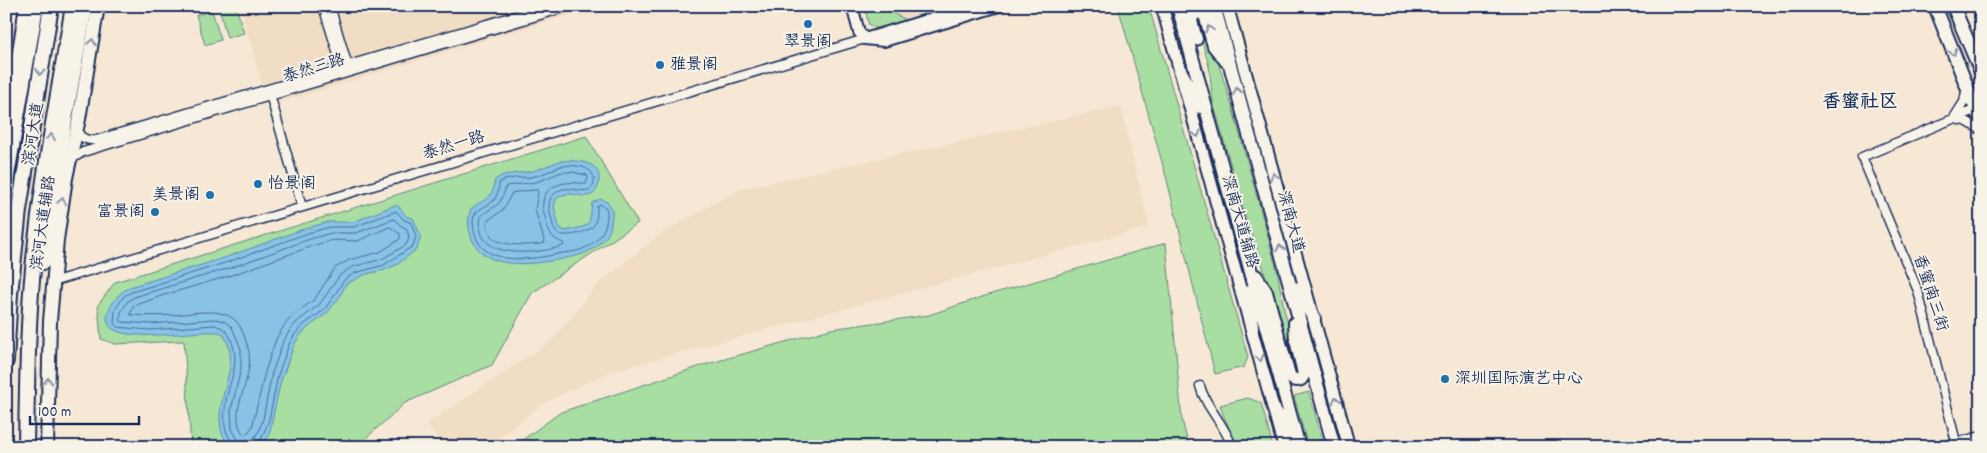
<svg xmlns="http://www.w3.org/2000/svg" width="1987" height="453" font-family="Dekko,'LXGW WenKai TC',sans-serif">
	<style>
		.built { fill: #f1ddc4 }
		.green { fill: #a8dea1; stroke: #628680 }
		.water { fill: #88c3e7; stroke: #5c88b0 }
		.lines { fill: none; stroke-linecap: round; stroke-linejoin: round }
		.shore { stroke: #476a95; stroke-width: 1 }
		.minor-casing { stroke: #1b2f5e; stroke-width: 11 }
		.tertiary-casing { stroke: #1b2f5e; stroke-width: 14 }
		.secondary-casing { stroke: #1b2f5e; stroke-width: 15 }
		.primary-casing { stroke: #1b2f5e; stroke-width: 16 }
		.trunk-casing { stroke: #1b2f5e; stroke-width: 18 }
		.minor { stroke: #f7f3e8; stroke-width: 8 }
		.tertiary { stroke: #f7f3e8; stroke-width: 10 }
		.secondary { stroke: #f7f3e8; stroke-width: 11 }
		.primary { stroke: #f7f3e8; stroke-width: 12 }
		.trunk { stroke: #f7f3e8; stroke-width: 14 }
		.oneway { stroke: #8991a3 }
		.poi-dot { fill: #1f6fb2; stroke: #f7f3e8; stroke-width: 2 }
		.labels { text-anchor: middle; dominant-baseline: central; stroke-width: 4; stroke-linejoin: round; paint-order: stroke }
		.poi-label { font-size: 16px; fill: #1b2f5e; stroke: #f7f3e8; text-anchor: start }
		.street-label { font-size: 16px; fill: #1b2f5e; stroke: #f7f3e8 }
		.quarter-label { font-size: 19px; font-weight: bold; fill: #1b2f5e; stroke: #f7f3e8 }
	</style>
	<rect width="100%" height="100%" fill="#f6e8d4"/>
	<filter id="ink" filterUnits="userSpaceOnUse"><feTurbulence type="fractalNoise" baseFrequency=".02" numOctaves="2"/><feDisplacementMap in="SourceGraphic" scale="10" xChannelSelector="R" yChannelSelector="G"/><feConvolveMatrix kernelMatrix="1 2 1 2 8 2 1 2 1" color-interpolation-filters="sRGB"/></filter>
	<g filter="url(#ink)">
		<path class="built" d="M240 6H597L268 106Z
			M864 6H953L879 29 869 25Z
			M1121 106 1149 227 609 372 542 404 487 447H446L426 424 551 341 600 282 662 233 740 189Z"/>
		<path class="green" d="M226 6H236L244 33 227 38 219 8Z
			M864 6H877L907 20 879 29 869 25Z
			M1118 6 1149 7 1248 357 1244 367 1215 374 1167 180Z
			M212 11 221 40 205 45 196 15Z
			M1200 18 1205 22 1232 106 1277 270 1284 309 1300 369 1298 372 1294 373 1291 370 1262 263 1246 219 1213 102 1209 66 1197 24V21Z
			M586 136 638 223 532 293 492 365 405 403 356 447H191L184 341 115 344 101 339 98 305 115 282Z
			M1166 243 1182 420 1189 447H513L561 412 704 365 831 329 929 315 988 295Z
			M1309 392 1324 447H1308L1294 396Z
			M1248 398 1261 403 1273 447H1236C1232 432 1224 420 1220 405Z"/>
		<path class="water" d="M560 161C574 160 601 160 599 180 599 185 597 191 593 194 581 201 570 187 556 199L554 207 559 227 565 231C592 225 589 228 592 203L600 199C609 202 613 206 612 216 611 221 611 229 608 234 606 238 603 240 600 243 586 255 580 255 562 259 535 264 485 272 472 239 468 229 467 219 471 209 486 196 491 204 495 180L503 175 533 171Z
			M395 205 399 207 407 217 413 218 421 236 417 249 398 264 385 270 366 274 346 284 339 298 327 313 305 330 299 337 294 345 280 384 269 435 261 447H230C200 410 249 368 222 333 205 326 84 355 111 306 116 297 121 292 130 287L227 257 306 228 329 222H353Z"/>
		<g class="lines">
			<path class="shore" d="M561 166C577 164 601 167 592 188 581 196 566 181 553 195 547 202 549 209 551 217 553 222 552 227 556 232 562 239 589 233 594 225 597 221 597 211 597 206L600 204 606 208C608 213 607 217 606 223 604 234 595 243 585 248 577 252 570 252 562 253 540 258 504 265 484 249 476 243 473 230 473 220 475 207 486 209 494 200 498 195 498 188 500 182 510 177 520 178 531 177 542 175 551 170 561 166Z
				M562 172H572L587 175 588 178 586 184C568 180 540 183 543 209 543 213 545 216 546 220 548 232 551 239 564 243L563 246C538 254 471 262 481 216 497 203 499 210 506 186L536 182Z
				M537 190 538 193 535 210 545 243C533 246 499 247 491 236 488 232 487 226 487 221L503 210 512 193Z
				M390 227 400 234V239L380 252 349 260 335 268 314 300 293 315 284 326 276 339 265 372 252 427 246 435 243 434C230 415 245 392 248 372 251 360 249 349 245 338 240 324 235 316 220 313 205 310 189 314 174 315 160 316 146 316 132 315L130 314 134 306 161 296 232 275 312 246 333 240 357 241Z
				M233 447C232 441 229 438 227 433 224 426 224 417 225 410 226 385 241 369 232 342 228 332 226 328 214 325L150 330 117 327 114 323 115 310 124 296 132 292 228 262 308 233 330 227H354L396 211 404 220 410 222 412 225 416 237 413 246 384 265 355 273 344 280 334 296 324 310 302 326 295 334 289 344 278 375 269 420 258 447
				M239 447V441L232 429 231 410 241 369V349L232 327 224 321 215 319 151 324 122 322 120 320 121 312 128 301 134 297 230 268 310 239 331 233H356L394 219 400 225 407 229 409 238 406 245 382 259 352 267 340 275 319 305 298 321 290 330 283 342 272 373 263 419 259 431 252 441 251 447"/>
			<g class="minor-casing">
				<path id="minor" d="M323 6 343 71
					M330 6 349 70
					M269 91 302 207
					M1955 116 1964 102 1966 91
					M1954 119 1966 121 1981 130
					M77 129C79 138 87 141 96 140L548 6
					M72 159 83 152 570 6
					M52 282 865 39
					M1200 386C1206 409 1226 425 1232 447
					M1956 442 1918 291 1862 157 1979 108
					M1940 447 1981 436"/>
			</g>
			<g class="tertiary-casing">
				<path id="tertiary" d="M852 6 859 32 865 39
					M868 38 972 6
					M865 39 884 41 999 6"/>
			</g>
			<g class="secondary-casing">
				<path id="secondary" d="M1162 6 1284 447
					M1227 6 1349 447"/>
			</g>
			<g class="primary-casing">
				<path id="primary" d="M1178 6 1299 447
					M1214 6 1334 447
					M1935 6 1981 122
					M1953 6 1981 72
					M1196 39 1191 21 1193 14 1199 12 1205 15 1214 46 1227 62
					M1180 70 1200 107
					M6 136 26 6
					M1256 276 1266 292 1289 375C1292 380 1296 381 1301 379L1304 374 1296 340 1295 323
					M1295 288 1314 318
					M1250 291 1252 329
					M1274 409 1292 436
					M47 447 50 321 57 240 66 178 79 119 98 6"/>
			</g>
			<g class="trunk-casing">
				<path id="trunk" d="M6 181 36 6
					M43 262 60 148 85 6
					M6 361 10 294 19 210 51 6
					M26 447C27 391 27 335 32 280 40 188 58 97 73 6"/>
			</g>
			<use href="#minor" class="minor"/>
			<use href="#tertiary" class="tertiary"/>
			<use href="#secondary" class="secondary"/>
			<use href="#primary" class="primary"/>
			<use href="#trunk" class="trunk"/>
		</g>
		<defs><path id="oneway-chevron" d="M-2-3.5L2.5 0L-2 3.5" fill="none" stroke-width="1.6" stroke-linecap="round" stroke-linejoin="round" transform="scale(1.25)"/></defs>
		<g class="oneway">
			<use href="#oneway-chevron" transform="translate(1209 29) rotate(-105)"/>
			<use href="#oneway-chevron" transform="translate(92 42) rotate(-80)"/>
			<use href="#oneway-chevron" transform="translate(1953 52) rotate(69)"/>
			<use href="#oneway-chevron" transform="translate(40 72) rotate(100)"/>
			<use href="#oneway-chevron" transform="translate(1237 91) rotate(-105)"/>
			<use href="#oneway-chevron" transform="translate(1197 134) rotate(74)"/>
			<use href="#oneway-chevron" transform="translate(51 137) rotate(-81)"/>
			<use href="#oneway-chevron" transform="translate(1274 176) rotate(-106)"/>
			<use href="#oneway-chevron" transform="translate(62 201) rotate(-81)"/>
			<use href="#oneway-chevron" transform="translate(1280 248) rotate(-105)"/>
			<use href="#oneway-chevron" transform="translate(1260 358) rotate(75)"/>
			<use href="#oneway-chevron" transform="translate(48 381) rotate(-88)"/>
			<use href="#oneway-chevron" transform="translate(1336 400) rotate(-105)"/>
		</g>
	</g>
	<g class="poi-dot">
		<circle cx="808" cy="24" r="5"/>
		<circle cx="660" cy="65" r="5"/>
		<circle cx="258" cy="184" r="5"/>
		<circle cx="210" cy="195" r="5"/>
		<circle cx="155" cy="212" r="5"/>
		<circle cx="1445" cy="379" r="5"/>
	</g>
	<g class="labels">
		<g class="poi-label">
			<text x="808" y="42" text-anchor="middle">翠景阁</text>
			<text x="670" y="65">雅景阁</text>
			<text x="268" y="184">怡景阁</text>
			<text x="200" y="195" text-anchor="end">美景阁</text>
			<text x="145" y="212" text-anchor="end">富景阁</text>
			<text x="1455" y="379">深圳国际演艺中心</text>
		</g>
		<g class="street-label">
			<text transform="translate(314 69) rotate(-17)">泰然三路</text>
			<text transform="translate(34 134) rotate(-81)">滨河大道</text>
			<text transform="translate(454 146) rotate(-17)">泰然一路</text>
			<text transform="translate(1239 222) rotate(74)">深南大道辅路</text>
			<text transform="translate(1290 222) rotate(75)">深南大道</text>
			<text transform="translate(44 223) rotate(-82)">滨河大道辅路</text>
			<text transform="translate(1930 293) rotate(72)">香蜜南三街</text>
		</g>
		<g class="quarter-label">
			<text x="1860" y="103">香蜜社区</text>
		</g>
	</g>
	<rect width="1987" height="453" fill="none" stroke="#f7f3e8" stroke-width="25"/>
	<rect x="12" y="12" width="1962" height="428" fill="none" stroke="#1b2f5e" stroke-width="2" filter="url(#ink)"/>
	<path d="M30 416v8h109v-8" fill="none" stroke="#1b2f5e" stroke-width="2.5"/>
	<text x="38" y="416" font-size="15" fill="#1b2f5e" stroke="#f7f3e8" stroke-width="4" paint-order="stroke">100 m</text>
</svg>
